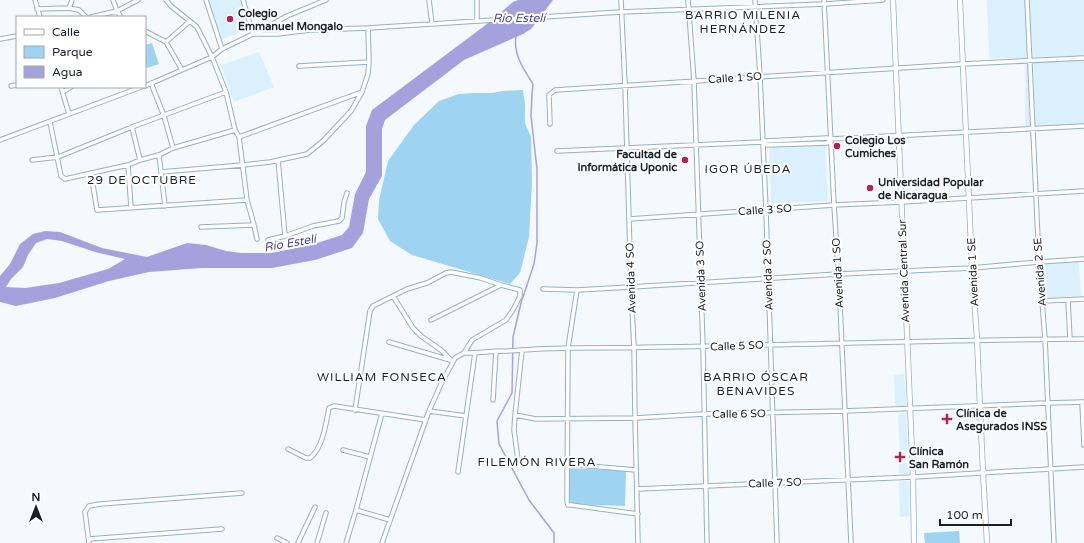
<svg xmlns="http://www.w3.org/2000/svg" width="1084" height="543" font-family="'Varela Round',sans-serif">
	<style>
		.built { fill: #dbf0fd }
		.green { fill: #9ed3f1 }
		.water { fill: #a4a2dd; fill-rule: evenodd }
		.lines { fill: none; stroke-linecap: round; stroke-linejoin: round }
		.stream { stroke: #a4a2dd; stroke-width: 1.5 }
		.minor-casing { stroke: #97b1c0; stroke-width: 5.5 }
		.tertiary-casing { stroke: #97b1c0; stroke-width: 6 }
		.minor { stroke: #fff; stroke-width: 3.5 }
		.tertiary { stroke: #fff; stroke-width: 4.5 }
		.poi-dot { fill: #b12359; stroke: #fff; stroke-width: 1.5 }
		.labels { text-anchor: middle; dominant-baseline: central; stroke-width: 4; stroke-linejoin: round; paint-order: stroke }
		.poi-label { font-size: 11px; font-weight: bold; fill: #172127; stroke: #fff; text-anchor: start }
		.street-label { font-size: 11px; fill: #172127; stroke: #fff }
		.neighbourhood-label { font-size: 12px; letter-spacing: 1px; fill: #172127; stroke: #fff }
		.water-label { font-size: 12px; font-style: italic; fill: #4e468d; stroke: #fff }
	</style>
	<rect width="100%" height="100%" fill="#f3f9fc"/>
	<path class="built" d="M208 0H240L248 30 220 40Z
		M987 0H1084V127L1025 129V58H989Z
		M259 52 274 87 234 102 221 65Z
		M825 143 828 201 771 203 769 146Z
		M1079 262 1081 296 1044 298 1042 264Z
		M904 374 906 406H895L894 375Z
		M906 413 908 451H900L898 414Z
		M899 463H909V474H899Z
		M899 481H909L910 516 900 517Z"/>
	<path class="green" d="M152 43 159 64 147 68 145 63V45Z
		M523 90 525 104V123L531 137 532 183 529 237 520 273 510 284 412 255 390 241 378 219 379 200 388 161 414 125 439 101 459 94 474 93H492L502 91Z
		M567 468 626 471 625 506 566 504Z
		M959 531 960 543H925L924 533Z"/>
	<path class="water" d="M518 0H553L531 29 523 34 464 60 385 120 382 129V176L369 199 363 233 352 248 315 260 272 268H202L149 272 109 281 55 298 16 306 0 302V276L10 264 20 244 33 234 45 231 60 232 102 248 147 257 187 243 206 245 226 251 241 253H271L311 245 342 235 349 227 355 194 366 172V126L372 110 491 21 513 2ZM47 239 62 241 95 252 125 259 108 269 59 283 25 288 6 287 11 279 23 267 28 255 36 243Z"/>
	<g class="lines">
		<path class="stream" d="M516 37C513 54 524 70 533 84L532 94 531 116 537 169V243L534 264 521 303 513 337 512 393 497 421 499 444 529 500 554 533V543"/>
		<g class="minor-casing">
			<path id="minor" d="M35 0 40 17
				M113 0 117 11 121 17
				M166 0 171 6 197 27 212 57 226 92 235 130 239 137 247 200 254 225 257 239
				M206 0 222 49
				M243 0 253 34
				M429 0 432 24
				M621 0 625 85 631 287 634 348 635 418 638 543
				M688 0 694 81 703 347 707 543
				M755 0 760 76 766 210 777 543
				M824 0 834 205 839 282 851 543
				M1027 0 1039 262 1045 339 1054 543
				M69 8 72 0
				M37 9 69 8 79 10 86 17
				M91 17 117 11 138 0
				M477 21V0
				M145 31 166 42 182 70
				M257 33 287 16 326 0
				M0 39 17 36
				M166 42 190 21
				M299 66 369 62
				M151 83 164 116 173 148
				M11 86 17 85
				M145 86 212 57 222 49 253 34H277L310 30 368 28 621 12 825 4 883 0
				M61 87 69 114
				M63 92 71 87
				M50 122 61 176 65 179 128 165 140 160 159 155 173 148 235 130
				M550 124 549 95 555 90 963 64 1084 58
				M132 127 140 160
				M239 137 362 92
				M0 140 141 87
				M762 142 767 145 827 143 831 140
				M557 151 762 142 766 141 827 138 831 139 1084 126
				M159 155 165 206
				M32 160 58 157 132 127 226 92
				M278 160 285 236
				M128 165 131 207
				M161 172 243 165 270 162 307 154 323 141 351 111 362 92 368 74 369 62 368 28
				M91 173 97 210 247 200
				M629 219 834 205 902 202 1084 191
				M201 227 254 225
				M268 240 285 236 313 226 339 221 342 218 344 202 347 193
				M543 289 577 290 631 287 839 274 972 268 1039 262 1084 259
				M577 290 568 348 567 502 568 505H571L638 514
				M393 296 413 328 421 336 441 350 453 362
				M1068 300 1070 339
				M1042 301 1084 299
				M389 342 450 360
				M464 353C479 353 493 351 508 351 531 349 553 348 576 348 746 347 915 340 1084 339
				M493 400 496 351
				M1082 402 1084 445
				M355 410 370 311 373 306 407 289 427 283 446 273 451 272 481 278 501 285
				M429 411 466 416
				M515 415 536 419 635 418 704 414 844 411 1047 403 1084 402
				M288 449 306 458H310C323 448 326 423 329 408L334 406 426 420
				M343 450 370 457
				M518 460 514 430 515 415 522 350
				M566 464 636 470
				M458 472 475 353
				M637 489 913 477 1084 467
				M356 510 390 520
				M277 538 287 543
				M89 539 222 529
				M89 543 85 512 89 506 100 504 242 493
				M298 543 315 507
				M317 543 326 513
				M346 543 356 510 382 413
				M382 543 429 411 442 382 453 362 455 358 464 353 472 340 506 320 513 310 520 296V290L501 285 431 320"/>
		</g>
		<g class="tertiary-casing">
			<path id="tertiary" d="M893 0 913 477 914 543
				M960 0 972 268 977 339 983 473 987 543"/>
		</g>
		<use href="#minor" class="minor"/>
		<use href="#tertiary" class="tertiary"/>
	</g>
	<g class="poi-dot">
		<circle cx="230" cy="19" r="4"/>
		<circle cx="837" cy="146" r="4"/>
		<circle cx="685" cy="160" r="4"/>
		<circle cx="870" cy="188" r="4"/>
		<path d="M945 413h4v4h4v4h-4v4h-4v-4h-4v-4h4z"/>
		<path d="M898 451h4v4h4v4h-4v4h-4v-4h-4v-4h4z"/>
	</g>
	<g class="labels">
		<g class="poi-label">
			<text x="238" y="13">Colegio<tspan x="238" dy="13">Emmanuel Mongalo</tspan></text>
			<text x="845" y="140">Colegio Los<tspan x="845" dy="13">Cumiches</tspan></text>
			<text x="677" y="154" text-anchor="end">Facultad de<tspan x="677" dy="13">Informática Uponic</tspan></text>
			<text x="878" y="182">Universidad Popular<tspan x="878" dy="13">de Nicaragua</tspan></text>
			<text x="956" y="413">Clínica de<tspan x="956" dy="13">Asegurados INSS</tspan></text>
			<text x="909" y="451">Clínica<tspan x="909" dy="13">San Ramón</tspan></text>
		</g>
		<g class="street-label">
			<text transform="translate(735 78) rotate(-4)">Calle 1 SO</text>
			<text transform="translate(765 210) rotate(-4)">Calle 3 SO</text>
			<text transform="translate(904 271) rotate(-92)">Avenida Central Sur</text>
			<text transform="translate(973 272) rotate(-93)">Avenida 1 SE</text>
			<text transform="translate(1040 272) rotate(-94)">Avenida 2 SE</text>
			<text transform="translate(838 273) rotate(-93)">Avenida 1 SO</text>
			<text transform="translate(768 275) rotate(-92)">Avenida 2 SO</text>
			<text transform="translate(701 276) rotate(-92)">Avenida 3 SO</text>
			<text transform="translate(631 278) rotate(-92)">Avenida 4 SO</text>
			<text transform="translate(737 346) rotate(-2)">Calle 5 SO</text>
			<text transform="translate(739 414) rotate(-1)">Calle 6 SO</text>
			<text transform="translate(775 483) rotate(-2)">Calle 7 SO</text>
		</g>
		<g class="neighbourhood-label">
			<text x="743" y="15">BARRIO MILENIA<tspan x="743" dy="14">HERNÁNDEZ</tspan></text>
			<text x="748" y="169">IGOR ÚBEDA</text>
			<text x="142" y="180">29 DE OCTUBRE</text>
			<text x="382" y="377">WILLIAM FONSECA</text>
			<text x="756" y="377">BARRIO ÓSCAR<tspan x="756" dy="14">BENAVIDES</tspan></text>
			<text x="537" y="462">FILEMÓN RIVERA</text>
		</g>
		<g class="water-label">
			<text x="519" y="18">Río Estelí</text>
			<text transform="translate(290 243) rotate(-10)">Río Estelí</text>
		</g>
	</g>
	<rect x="16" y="16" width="130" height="72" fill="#ffffff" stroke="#a2a6a9"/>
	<rect x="24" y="29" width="20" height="6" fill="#ffffff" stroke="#a2a6a9"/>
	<text x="52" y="36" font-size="12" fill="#172127">Calle</text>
	<rect x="24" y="46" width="20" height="12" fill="#9ed3f1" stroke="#a2a6a9"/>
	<text x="52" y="56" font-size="12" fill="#172127">Parque</text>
	<rect x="24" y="66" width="20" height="12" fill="#a4a2dd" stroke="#a2a6a9"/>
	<text x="52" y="76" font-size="12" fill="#172127">Agua</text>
	<g transform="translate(36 507)" stroke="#ffffff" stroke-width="3" paint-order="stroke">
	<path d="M0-3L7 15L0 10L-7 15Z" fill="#172127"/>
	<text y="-6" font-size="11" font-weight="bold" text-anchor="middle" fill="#172127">N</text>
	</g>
	<path d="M940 519v6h71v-6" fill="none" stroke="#172127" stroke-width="2"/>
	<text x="946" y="519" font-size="12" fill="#172127" stroke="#ffffff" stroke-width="3" paint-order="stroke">100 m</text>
</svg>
